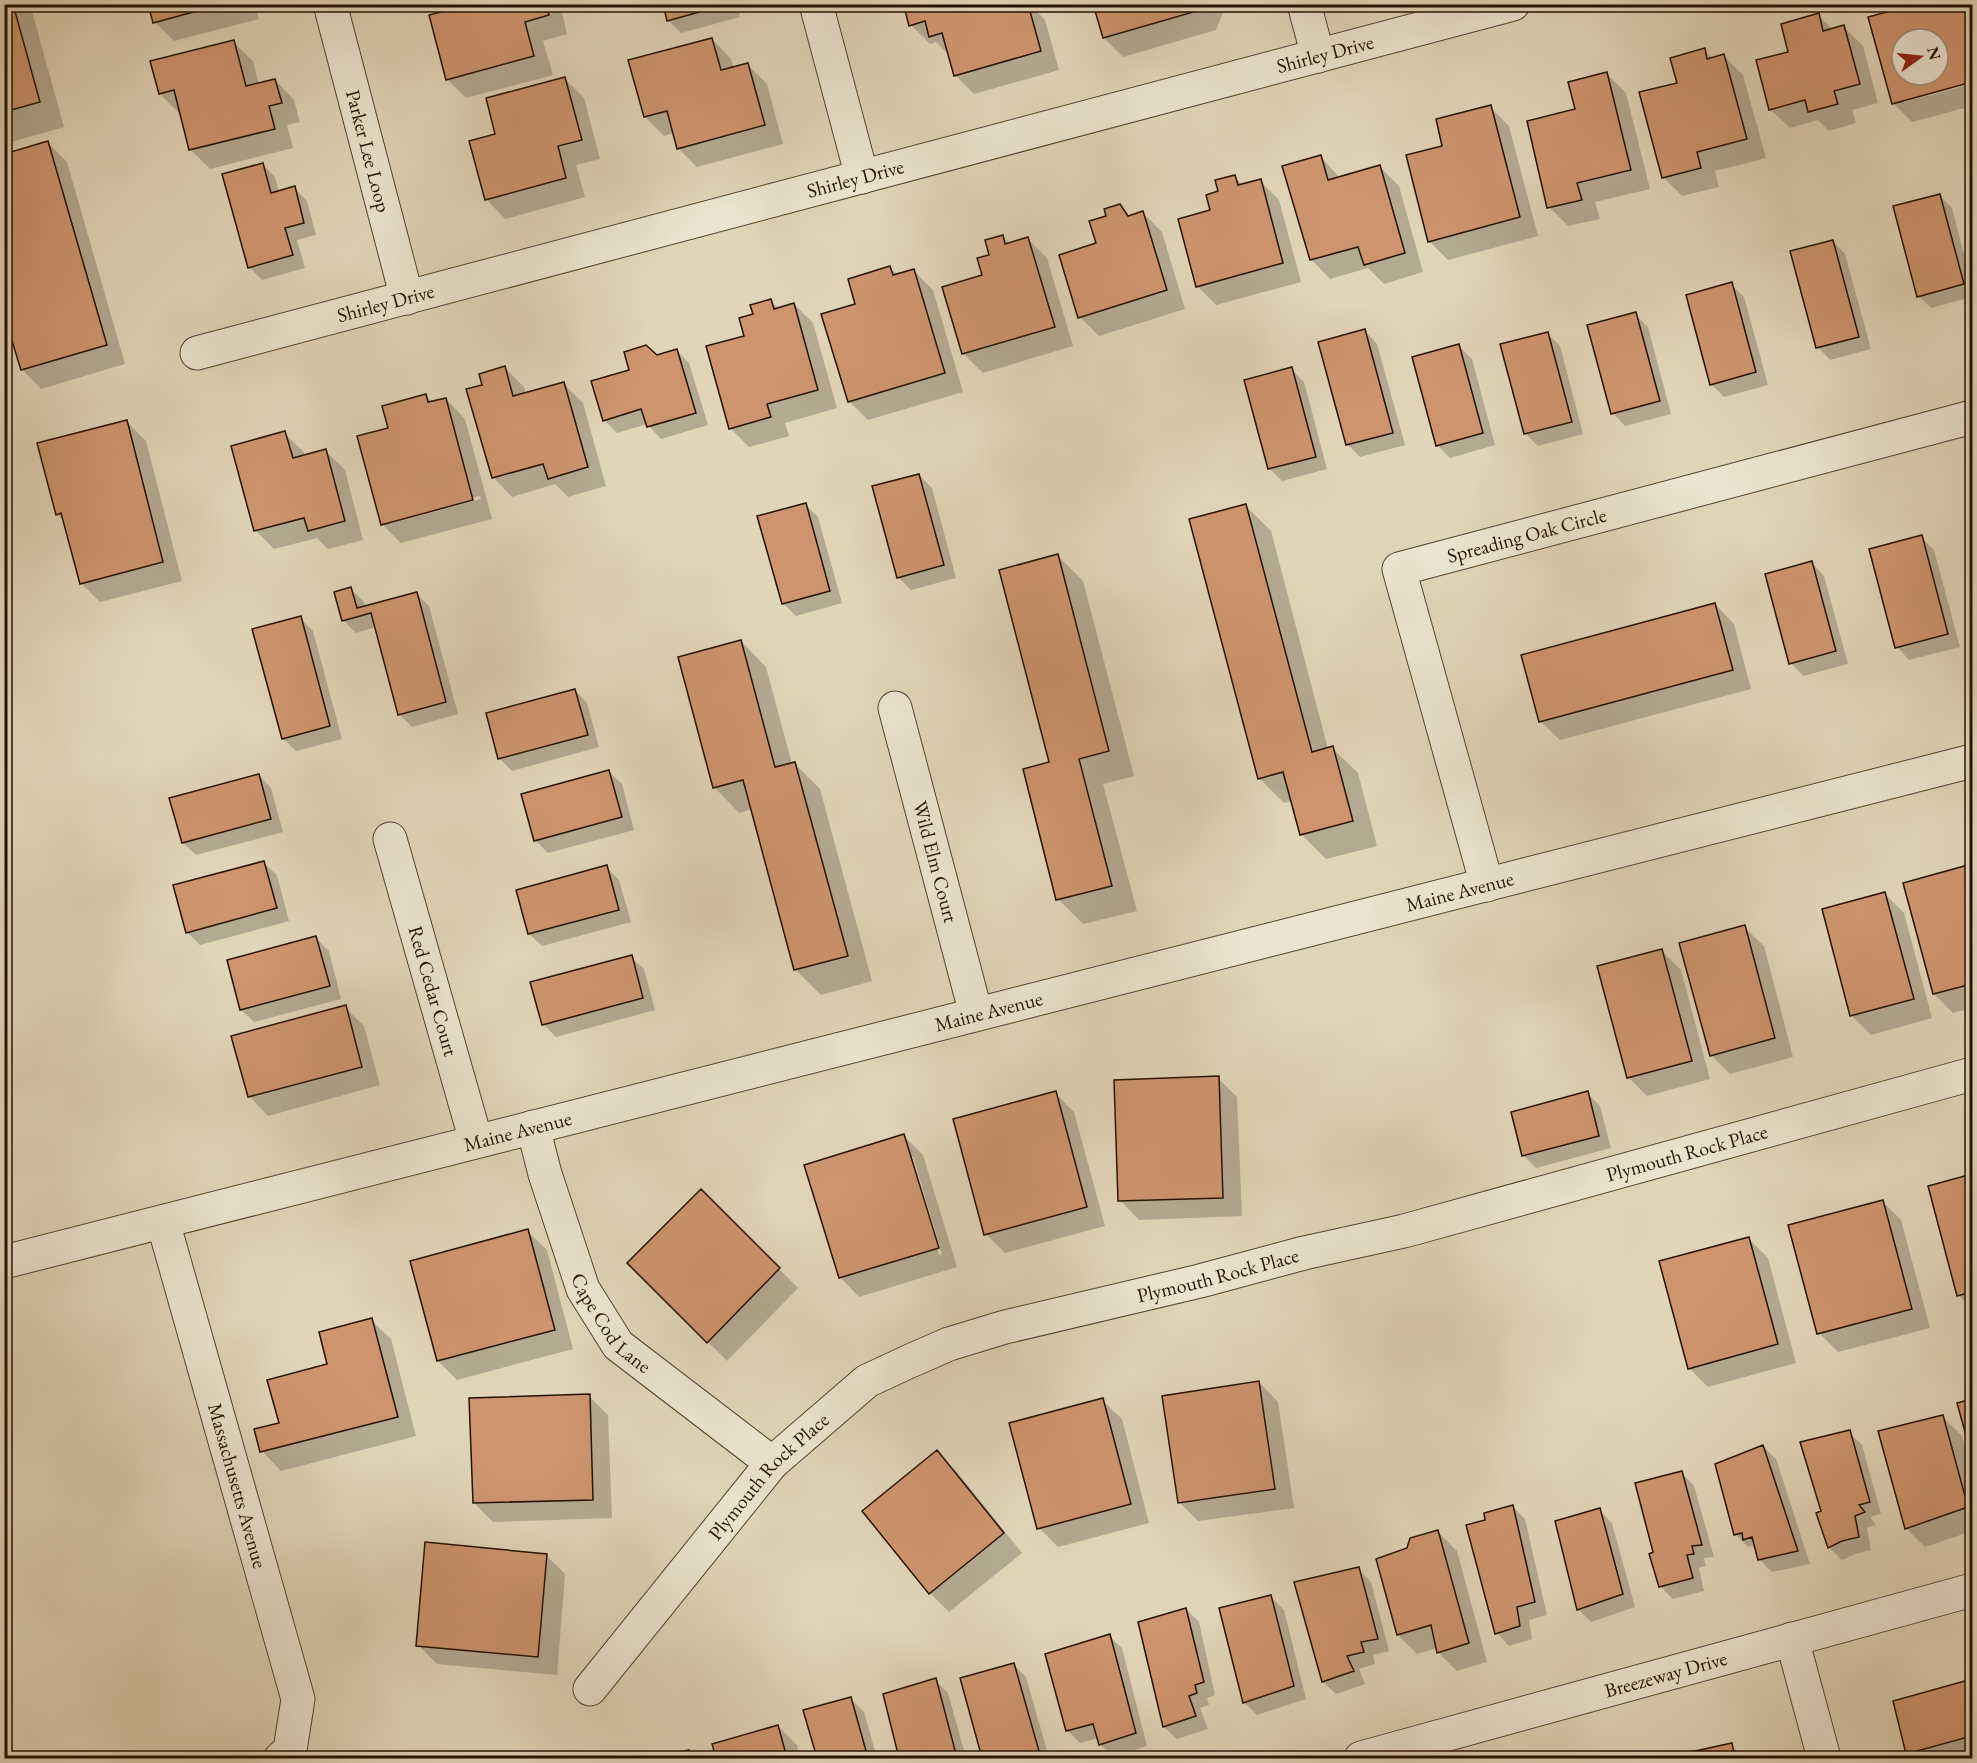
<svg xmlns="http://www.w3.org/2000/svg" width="1977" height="1763" font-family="'EB Garamond',serif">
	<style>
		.shadow { fill: #0003; fill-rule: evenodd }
		.building { fill: #ce9470; stroke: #241100; stroke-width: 1.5; fill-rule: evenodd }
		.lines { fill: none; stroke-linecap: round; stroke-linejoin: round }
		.minor-casing { stroke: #53422e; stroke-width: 35 }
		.minor { stroke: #ece4d0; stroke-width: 33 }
		.labels { text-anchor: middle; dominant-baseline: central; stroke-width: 5; stroke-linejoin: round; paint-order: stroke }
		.street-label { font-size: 20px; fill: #241100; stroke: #ece4d0 }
	</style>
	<rect width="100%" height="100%" fill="#e1d5b7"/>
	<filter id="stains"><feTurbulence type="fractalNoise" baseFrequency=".00333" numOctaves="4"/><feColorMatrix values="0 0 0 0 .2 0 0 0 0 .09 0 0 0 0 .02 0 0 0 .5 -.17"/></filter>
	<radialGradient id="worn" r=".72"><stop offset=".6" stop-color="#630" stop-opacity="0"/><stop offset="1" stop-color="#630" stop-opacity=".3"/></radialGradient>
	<path class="shadow" d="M4 4H30L64 127 4 144Z
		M150 4H255L259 19 174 41 155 22Z
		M458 4H560L567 34 543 41 553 75 466 98 447 79 459 9Z
		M664 4H737L740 17 681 33 668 20Z
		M916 4H1030L1045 20 1059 70 974 94 955 75 950 56 936 42 930 44 911 25Z
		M1094 4H1224L1225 8 1216 30 1123 57 1104 38Z
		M1902 4H1972V80L1904 99V102L1972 84V106L1912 122 1893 103 1903 9ZM1902 39H1938V75H1902Z
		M1818 15 1833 30 1844 27 1863 46 1878 103 1852 110 1856 123 1829 131 1818 120 1790 128 1770 109 1790 53Z
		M712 39 731 59 734 68 748 65 767 84 783 144 697 167 678 148 674 133 664 136 645 117Z
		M233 42 253 61 259 85 275 80 294 100 300 122 287 125 293 148 210 169 191 150 181 112 179 113 160 94 152 62Z
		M1704 50 1713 59 1724 56 1743 75 1766 158 1715 171 1719 187 1682 196 1663 177 1679 84Z
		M1607 74 1626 93 1650 189 1595 202 1600 219 1568 226 1549 207Z
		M565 79 584 98 600 159 576 165 585 197 505 219 486 199 497 135Z
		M1490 107 1509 126 1538 236 1448 260 1429 241 1444 147Z
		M48 143 67 162 125 364 41 389 22 369Z
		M1321 157 1340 178 1380 167 1399 186 1423 272 1384 284 1368 268 1330 279 1311 259Z
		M262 164 275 177 279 192 294 188 307 201 316 235 297 240 305 268 262 280 249 267Z
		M1234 177 1243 185 1260 181 1279 200 1301 282 1216 305 1197 286 1212 211 1220 192Z
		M1939 195 1952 208 1972 285V297L1931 308 1919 296Z
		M1120 206 1130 217 1143 213 1162 232 1185 309 1099 336 1080 317 1098 244 1108 217Z
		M1002 236 1010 244 1028 239 1047 258 1073 346 983 373 964 354 944 288 984 276 990 256Z
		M1833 241 1845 254 1871 349 1830 360 1818 347Z
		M890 268 898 275 914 271 933 290 963 392 868 420 849 401 857 305Z
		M1731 284 1744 297 1768 385 1724 397 1711 384Z
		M771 301 779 309 794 304 813 323 837 408 785 423 789 436 749 447 730 428 754 315Z
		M1635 314 1648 327 1671 414 1625 426 1613 413Z
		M1365 331 1377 344 1405 445 1360 457 1347 444Z
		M1547 333 1560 346 1583 434 1538 446 1526 434 1502 345Z
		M1459 346 1472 359 1495 445 1450 458 1437 445Z
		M677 351 689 363 708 425 661 439 647 424 617 433 604 420 631 371 657 357Z
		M505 368 524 387 526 394 564 384 583 403 606 486 568 497 555 484 512 497 493 477 484 386Z
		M1291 369 1304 382 1327 469 1282 481 1270 469Z
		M426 396 433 403 446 399 465 419 492 519 401 543 382 524 390 429ZM480 496 481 499 393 523V520Z
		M127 422 146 441 182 581 100 602 81 583 65 522 57 514Z
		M284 433 304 452 305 457 326 451 345 470 363 540 328 549 317 538 274 549 255 530Z
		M919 475 932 488 956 578 911 590 898 577Z
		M805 504 818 517 842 603 796 616 783 603Z
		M1246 506 1271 531 1328 749 1332 748 1358 773 1377 846 1326 859 1301 834 1293 801 1284 803 1259 778Z
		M1921 537 1934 550 1960 647 1909 660 1897 647Z
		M1058 556 1083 581 1134 776 1103 784 1137 911 1083 924 1058 899 1051 763Z
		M1812 563 1824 576 1848 664 1803 676 1791 663Z
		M351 589 364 602 365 607 416 593 429 606 458 714 412 727 399 714 376 627 356 633 343 620Z
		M1715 604 1734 624 1751 689 1560 740 1540 721Z
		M300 618 313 631 342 739 296 751 283 739Z
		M741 641 766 667 792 764H795L820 789 872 981 821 995 795 969 752 809 739 813 714 787Z
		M575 690 587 703 599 747 512 771 499 758Z
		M609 772 622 784 634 830 548 853 535 840Z
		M259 775 271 788 283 832 196 855 183 843 171 799Z
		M264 863 277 875 289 921 200 945 187 932Z
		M606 867 619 880 631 922 542 946 529 934 518 891Z
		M1968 867 1972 871V1008L1953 1013 1934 994Z
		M1885 894 1904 913 1932 1018 1871 1035 1852 1016 1824 910Z
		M1744 927 1764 946 1793 1057 1730 1074 1711 1055Z
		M316 938 329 951 341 999 254 1022 241 1010 228 961Z
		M1662 951 1681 970 1710 1079 1647 1096 1628 1077Z
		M631 957 644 969 655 1010 556 1037 543 1024Z
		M345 1007 364 1026 380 1085 268 1116 249 1096Z
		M1218 1078 1237 1097 1242 1216 1139 1220 1120 1200Z
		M1055 1093 1074 1112 1105 1226 1005 1253 986 1234Z
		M1587 1093 1600 1106 1611 1148 1536 1168 1524 1156 1512 1113Z
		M904 1136 923 1155 957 1267 859 1297 840 1277ZM910 1157H913L942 1254 939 1255Z
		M1972 1176V1309L1959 1296 1930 1187Z
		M701 1191 798 1288 727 1361 629 1263Z
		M1882 1201 1901 1220 1930 1328 1838 1352 1819 1333Z
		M527 1231 547 1250 573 1349 457 1380 438 1361Z
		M1749 1239 1768 1258 1796 1363 1708 1387 1689 1368Z
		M371 1320 391 1339 416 1436 281 1471 262 1451 280 1424 329 1366Z
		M1259 1382 1278 1402 1294 1508 1198 1521 1179 1502Z
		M589 1396 608 1415 612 1518 493 1522 474 1503Z
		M1102 1400 1122 1419 1149 1523 1058 1547 1039 1528Z
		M1972 1401V1451L1959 1404Z
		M1943 1417 1962 1436 1972 1475V1531L1925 1547 1906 1528Z
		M1849 1432 1862 1445 1881 1514 1870 1517 1876 1525 1867 1528 1871 1550 1855 1554 1842 1560 1829 1547Z
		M1763 1446 1776 1459 1810 1564 1772 1572 1759 1559 1757 1551 1752 1546 1748 1547 1735 1534Z
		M937 1452 956 1471 1022 1553 949 1612 930 1593 864 1511Z
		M1682 1473 1694 1486 1714 1557 1704 1558 1706 1566 1699 1568 1704 1591 1673 1599 1661 1587 1651 1554 1654 1553Z
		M1512 1506 1525 1519 1547 1615 1529 1620 1532 1639 1509 1646 1497 1633 1486 1521Z
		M1599 1510 1612 1523 1635 1607 1591 1622 1578 1609Z
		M1438 1532 1457 1551 1487 1662 1457 1671 1438 1652 1437 1648 1417 1654 1398 1635 1378 1560 1408 1549Z
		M546 1555 565 1574 557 1675 437 1664 418 1645Z
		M1358 1569 1371 1582 1389 1651 1373 1655 1375 1664 1359 1669 1365 1684 1336 1694 1323 1682 1296 1583Z
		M1271 1597 1284 1610 1306 1699 1257 1715 1244 1702Z
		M1186 1609 1199 1622 1215 1695 1207 1698 1209 1705 1200 1708 1208 1729 1177 1739 1164 1727Z
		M1109 1636 1122 1648 1147 1746 1113 1757 1100 1744 1099 1738 1080 1743 1067 1730Z
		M1014 1665 1026 1677 1049 1758H984L962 1679Z
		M935 1680 948 1693 966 1758H900L885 1695Z
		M1972 1680V1751L1946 1758H1913L1908 1753 1895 1702Z
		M851 1699 864 1712 877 1758H818L805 1711Z
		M778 1726 797 1745 800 1758H717L714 1745Z
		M1731 1745 1744 1758H1670Z
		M688 1751 696 1758H658Z"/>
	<path class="building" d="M4 4H13L40 102 4 112Z
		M148 4H223L153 23Z
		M456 4H546L549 15 525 22 534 56 446 80 429 15 457 8Z
		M663 4H728L667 21Z
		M910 4H1028L1041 51 954 76 942 33 929 37 925 21 909 26 904 6Z
		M1093 4H1200L1197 11 1103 38Z
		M1901 4H1964L1972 37V82L1892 104 1868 17 1902 8ZM1902 39H1938V75H1902Z
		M1819 13 1823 31 1844 25 1860 84 1834 91 1838 104 1808 112 1805 100 1769 110 1756 60 1788 52 1781 24Z
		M712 38 721 70 748 63 765 125 677 149 667 111 644 117 628 60Z
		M234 40 246 86 275 79 282 103 269 106 275 129 189 150 174 90 159 94 150 61Z
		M1705 48 1707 59 1724 54 1747 139 1697 152 1701 168 1662 178 1639 92 1677 83 1670 58Z
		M1607 72 1631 170 1577 183 1582 200 1547 208 1527 121 1575 109 1568 82Z
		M565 77 582 140 558 146 566 178 485 200 469 141 495 134 486 98Z
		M1491 105 1520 217 1428 242 1406 155 1442 146 1436 119Z
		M48 141 107 345 21 370 4 315V154Z
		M1321 155 1328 180 1380 165 1405 253 1364 265 1358 247 1310 260 1282 166Z
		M263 163 271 193 295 186 304 223 285 228 293 255 248 268 222 174Z
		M1235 175 1238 185 1261 179 1283 263 1196 287 1178 219 1210 210 1206 195 1218 191 1215 180Z
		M1940 194 1964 284 1917 297 1893 206Z
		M1120 204 1128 216 1143 211 1167 290 1078 318 1059 255 1096 243 1089 221 1106 216 1104 209Z
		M1003 235 1005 244 1028 237 1055 327 962 354 942 287 982 275 977 258 989 255 985 240Z
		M1833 240 1859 337 1816 348 1790 251Z
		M890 266 893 275 914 269 945 373 848 402 821 314 855 304 848 279Z
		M1732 282 1756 372 1710 385 1686 295Z
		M771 299 774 309 794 303 818 390 767 404 771 417 729 429 706 346 744 336 739 318 753 314 750 305Z
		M1636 312 1660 401 1611 414 1587 325Z
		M1365 329 1393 433 1346 445 1318 342Z
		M1548 332 1572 422 1524 434 1500 344Z
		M1459 344 1483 433 1436 446 1412 357Z
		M646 345 657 355 677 349 696 413 647 427 641 409 603 421 591 381 629 370 624 352Z
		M505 366 513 396 564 382 588 467 548 479 543 464 492 478 466 389 482 385 479 374Z
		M1292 367 1316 457 1268 469 1244 380Z
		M426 394 428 402 446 398 473 500 381 525 357 436 388 428 382 406Z
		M127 420 163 562 80 584 61 513 56 515 37 443Z
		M285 431 293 458 326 449 345 521 308 531 304 518 254 531 231 446Z
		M919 474 944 565 897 578 872 486Z
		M806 503 830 591 782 604 757 516Z
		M1246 504 1312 752 1333 746 1353 821 1300 835 1283 772 1258 779 1189 519Z
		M1922 535 1948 634 1895 648 1869 549Z
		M1058 554 1109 751 1079 759 1112 886 1056 900 1023 769 1049 762 999 570Z
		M1812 561 1836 651 1789 664 1765 574Z
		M351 587 357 608 417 592 446 702 398 715 371 613 342 621 334 592Z
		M1715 603 1733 670 1539 722 1521 655Z
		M301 616 330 726 282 739 252 629Z
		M741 640 775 767 795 762 848 956 794 970 743 780 713 788 678 657Z
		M575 689 588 735 498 759 486 713Z
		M609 770 622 817 534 841 521 794Z
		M259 774 271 819 182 843 169 798Z
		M264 861 277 908 186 933 173 885Z
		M607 865 619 910 528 934 516 890Z
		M1968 865 1972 881V984L1933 994 1903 883Z
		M1885 892 1914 999 1850 1016 1822 909Z
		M1745 925 1775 1038 1710 1056 1679 943Z
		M316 936 330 986 240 1010 227 960Z
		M1662 949 1692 1061 1627 1078 1597 966Z
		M632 955 643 998 542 1025 530 982Z
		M346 1005 362 1067 248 1097 231 1036Z
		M1219 1076 1223 1198 1118 1201 1114 1080Z
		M1056 1091 1087 1207 984 1235 953 1119Z
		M1588 1091 1599 1136 1522 1156 1511 1112Z
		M904 1134 939 1248 839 1278 804 1165Z
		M1972 1174V1292L1957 1296 1928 1186Z
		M701 1189 780 1268 707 1343 627 1263Z
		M1883 1200 1912 1309 1817 1334 1788 1225Z
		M528 1229 555 1330 437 1361 410 1261Z
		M1749 1237 1778 1344 1688 1369 1659 1261Z
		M372 1318 398 1417 260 1452 254 1429 279 1423 267 1380 327 1364 319 1332Z
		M1259 1381 1275 1489 1178 1503 1162 1396Z
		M590 1394 593 1500 473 1503 469 1398Z
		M1103 1398 1131 1504 1037 1529 1009 1423Z
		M1972 1399V1457L1957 1403Z
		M1943 1415 1968 1507 1905 1529 1878 1431Z
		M1850 1430 1870 1502 1859 1505 1865 1512 1855 1516 1859 1537 1842 1541 1828 1548 1816 1513 1821 1511 1800 1442Z
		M1763 1445 1798 1551 1758 1560 1752 1537 1743 1540 1742 1533 1734 1535 1715 1464Z
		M937 1450 1004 1533 929 1594 862 1511Z
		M1682 1471 1702 1545 1692 1546 1694 1554 1687 1555 1693 1578 1659 1587 1649 1554 1653 1552 1635 1483Z
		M1513 1505 1535 1602 1517 1607 1520 1626 1495 1634 1466 1525 1485 1520 1484 1513Z
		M1600 1508 1623 1594 1577 1610 1555 1521Z
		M1438 1530 1469 1643 1437 1653 1431 1625 1397 1635 1376 1559 1407 1548 1410 1538Z
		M425 1542 547 1554 538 1657 416 1646Z
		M1359 1567 1378 1639 1361 1642 1364 1652 1347 1656 1354 1671 1322 1682 1294 1582Z
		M1271 1595 1294 1686 1243 1703 1219 1608Z
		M1186 1608 1204 1682 1195 1685 1197 1693 1189 1696 1196 1716 1163 1727 1138 1622Z
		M1110 1634 1136 1733 1099 1745 1093 1724 1066 1731 1045 1654Z
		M1014 1663 1041 1758H982L960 1678Z
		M936 1678 957 1758H899L883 1694Z
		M1972 1679V1736L1906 1754 1893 1701Z
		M851 1697 868 1758H817L803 1710Z
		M778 1725 787 1758H716L712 1744Z
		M1732 1743 1735 1758H1663Z
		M689 1750 691 1758H651Z"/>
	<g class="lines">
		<g class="minor-casing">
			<g id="minor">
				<path id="s1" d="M330 4 407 298"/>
				<path d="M816 4 862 177"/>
				<path d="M1304 4 1318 56"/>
				<path id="s2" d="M197 353 1513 4"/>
				<path id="s3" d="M895 708 976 1014"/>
				<path id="s4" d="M390 839 476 1141"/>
				<path id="s5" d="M1487 885 1399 569 1972 417"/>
				<path id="s6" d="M533 1127 545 1174 583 1289 618 1345 772 1463"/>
				<path id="s7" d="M163 1222 298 1699 290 1750 281 1758"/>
				<path id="s8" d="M4 1262 1972 761"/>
				<path d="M1792 1639 1824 1758"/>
				<path id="s9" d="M590 1689 772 1463 867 1381 910 1361 949 1344 1005 1327 1200 1281 1304 1253 1404 1231 1972 1074"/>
				<path id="s10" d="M1361 1758 1972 1590"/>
			</g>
		</g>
		<use href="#minor" class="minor"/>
	</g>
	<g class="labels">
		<g class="street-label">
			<text stroke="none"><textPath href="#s2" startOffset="1167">Shirley Drive</textPath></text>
			<text stroke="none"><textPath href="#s1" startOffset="152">Parker Lee Loop</textPath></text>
			<text stroke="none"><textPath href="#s2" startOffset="681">Shirley Drive</textPath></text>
			<text stroke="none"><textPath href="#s2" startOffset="195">Shirley Drive</textPath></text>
			<text stroke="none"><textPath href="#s5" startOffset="460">Spreading Oak Circle</textPath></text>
			<text stroke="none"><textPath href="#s3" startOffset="159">Wild Elm Court</textPath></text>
			<text stroke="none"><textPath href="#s8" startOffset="1502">Maine Avenue</textPath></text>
			<text stroke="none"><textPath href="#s4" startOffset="158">Red Cedar Court</textPath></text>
			<text stroke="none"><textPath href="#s8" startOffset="1016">Maine Avenue</textPath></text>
			<text stroke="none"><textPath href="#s8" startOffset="530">Maine Avenue</textPath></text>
			<text stroke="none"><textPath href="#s9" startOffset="1268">Plymouth Rock Place</textPath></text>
			<text stroke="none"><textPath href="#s9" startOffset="783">Plymouth Rock Place</textPath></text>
			<text stroke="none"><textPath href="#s6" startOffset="214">Cape Cod Lane</textPath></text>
			<text stroke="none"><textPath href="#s9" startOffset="278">Plymouth Rock Place</textPath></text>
			<text stroke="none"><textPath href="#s7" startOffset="274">Massachusetts Avenue</textPath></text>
			<text stroke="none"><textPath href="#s10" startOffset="316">Breezeway Drive</textPath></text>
		</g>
	</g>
	<rect width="1977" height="1763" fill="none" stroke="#e1d5b7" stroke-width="24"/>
	<rect x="6" y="6" width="1965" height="1751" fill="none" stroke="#241100" stroke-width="3"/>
	<rect x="12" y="12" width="1953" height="1739" fill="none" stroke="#241100" stroke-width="1.5"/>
	<g transform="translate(1920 57) rotate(75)"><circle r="28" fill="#ece4d0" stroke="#9c907d" stroke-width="1.5"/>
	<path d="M0-4.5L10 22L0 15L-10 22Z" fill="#8f2418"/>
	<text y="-9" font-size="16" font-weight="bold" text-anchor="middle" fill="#241100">N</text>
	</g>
	<rect width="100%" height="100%" filter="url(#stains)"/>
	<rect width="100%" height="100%" fill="url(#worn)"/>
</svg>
